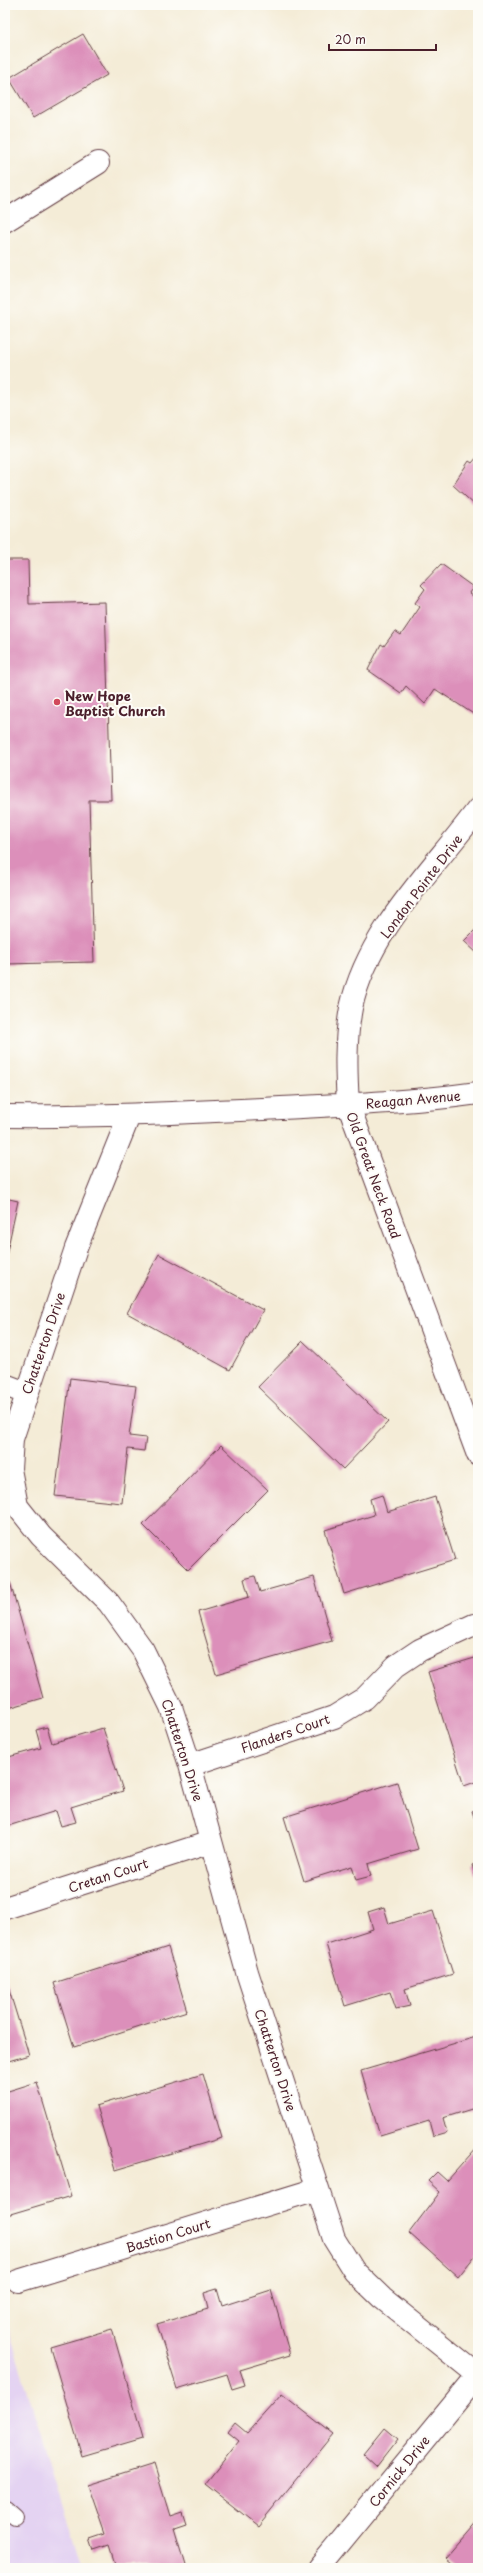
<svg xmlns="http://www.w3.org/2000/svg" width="483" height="2573" font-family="'Playpen Sans',sans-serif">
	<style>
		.built { fill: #e4d3f2 }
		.building { fill: #dc8fba }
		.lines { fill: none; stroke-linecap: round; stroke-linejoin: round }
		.service-casing { stroke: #643e45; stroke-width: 16 }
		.minor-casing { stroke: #643e45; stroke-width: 24 }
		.service { stroke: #fff; stroke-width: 14 }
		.minor { stroke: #fff; stroke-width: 22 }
		.poi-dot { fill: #d1495b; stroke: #fdfcf7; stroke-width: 1.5 }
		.labels { text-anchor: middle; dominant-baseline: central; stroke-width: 4; stroke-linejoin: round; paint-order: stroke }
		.poi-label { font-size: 13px; font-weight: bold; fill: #4a1f2b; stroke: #fdfcf7; text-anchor: start }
		.street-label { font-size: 13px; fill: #4a1f2b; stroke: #fdfcf7 }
	</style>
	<rect width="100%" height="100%" fill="#fdfcf7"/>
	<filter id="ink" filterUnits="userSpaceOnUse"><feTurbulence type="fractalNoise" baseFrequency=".025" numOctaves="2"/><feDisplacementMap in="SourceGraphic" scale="8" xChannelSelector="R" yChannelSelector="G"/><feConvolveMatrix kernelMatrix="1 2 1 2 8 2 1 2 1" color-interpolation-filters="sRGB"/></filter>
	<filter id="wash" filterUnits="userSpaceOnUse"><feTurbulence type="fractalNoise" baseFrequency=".012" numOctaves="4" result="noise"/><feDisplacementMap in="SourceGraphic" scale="16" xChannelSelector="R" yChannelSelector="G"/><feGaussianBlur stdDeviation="0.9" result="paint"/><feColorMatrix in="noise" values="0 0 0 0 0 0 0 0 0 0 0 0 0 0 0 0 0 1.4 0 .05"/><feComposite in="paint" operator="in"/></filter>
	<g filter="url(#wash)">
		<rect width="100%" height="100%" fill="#f4ecd7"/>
		<path class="built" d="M5 2318 82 2568H5Z"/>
		<g id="blocks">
			<path class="building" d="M83 34 107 75 33 118 9 78Z
				M478 456V508L453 485 469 461 472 463Z
				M5 560H28L29 604 105 602 111 800H89L94 962 5 964Z
				M441 564 473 587 469 593 478 600V717L435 689 425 704 406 686 401 693 368 670 381 644 384 646 395 631 401 635 420 607 415 603 425 589 421 585Z
				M478 927V954L464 941Z
				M5 1198 18 1201 6 1256H5Z
				M159 1254 263 1310 230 1370 127 1313Z
				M303 1341 388 1422 343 1469 258 1387Z
				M70 1378 136 1386 129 1436 146 1438 144 1451 128 1449 122 1503 55 1496Z
				M221 1445 268 1490 188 1570 143 1525Z
				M382 1495 387 1512 435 1497 455 1560 344 1594 325 1530 374 1515 370 1499Z
				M255 1576 260 1592 314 1577 332 1641 216 1674 198 1612 249 1597 244 1579Z
				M10 1582 43 1698 5 1709V1584Z
				M478 1657V1781L464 1786 428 1672Z
				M47 1727 52 1743 103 1728 123 1791 71 1807 76 1822 61 1826 56 1811 8 1826 5 1814V1758L41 1748 36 1730Z
				M397 1782 418 1849 368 1864 371 1876 356 1880 352 1866 304 1881 284 1817Z
				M478 1809V1829L472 1811Z
				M478 1863V1877H476L472 1865Z
				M384 1907 389 1924 433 1911 453 1974 405 1989 410 2006 396 2009 390 1992 345 2006 326 1944 373 1929 368 1912Z
				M168 1947 187 2011 74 2047 54 1983Z
				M5 1977 29 2055 5 2062Z
				M476 2037 478 2045V2107L443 2118 447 2132 433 2136 429 2121 380 2136 361 2071Z
				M203 2074 222 2138 115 2170 96 2106Z
				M37 2082 71 2196 7 2215 5 2207V2092Z
				M478 2146V2252L458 2277 409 2233 440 2192 428 2181 437 2172 447 2181Z
				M217 2289 222 2306 271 2290 290 2355 240 2370 245 2385 232 2389 227 2374 177 2389 157 2324 208 2309 204 2293Z
				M112 2329 143 2438 82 2456 50 2347Z
				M282 2394 333 2434 258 2526 205 2484 239 2441 228 2432 235 2423 247 2433Z
				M385 2428 398 2439 377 2466 364 2454Z
				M154 2464 170 2516 182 2512 186 2524 174 2528 186 2568H116L109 2546 94 2551 90 2539 105 2534 88 2485Z
				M478 2520V2568H459L446 2557Z"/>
		</g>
	</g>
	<g filter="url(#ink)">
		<use href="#blocks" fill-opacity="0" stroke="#643e45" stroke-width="1"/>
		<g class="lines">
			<g class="service-casing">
				<path id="service" d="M5 2509 15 2518"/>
			</g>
			<g class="minor-casing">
				<path id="minor" d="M5 221 98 163
					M478 809C433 870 368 930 351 1008 345 1040 346 1072 348 1104L478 1455
					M5 1116C91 1117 177 1113 263 1109 335 1105 407 1103 478 1093
					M129 1116 76 1248 12 1439 10 1469 17 1506 41 1536 109 1603 143 1650 171 1707 190 1765 247 1972 334 2239 354 2271 382 2298 478 2375 319 2568
					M5 1385 26 1393
					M190 1765 334 1717 365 1698 396 1666 420 1650 474 1625
					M5 1908 211 1842
					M18 2281 317 2189"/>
			</g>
			<use href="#service" class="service"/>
			<use href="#minor" class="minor"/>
		</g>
	</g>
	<circle class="poi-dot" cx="57" cy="702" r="4"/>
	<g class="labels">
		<g class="poi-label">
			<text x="65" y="695">New Hope<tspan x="65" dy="15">Baptist Church</tspan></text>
		</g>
		<g class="street-label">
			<text transform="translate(421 886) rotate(-53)">London Pointe Drive</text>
			<text transform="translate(413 1099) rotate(-5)">Reagan Avenue</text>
			<text transform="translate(374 1175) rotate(70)">Old Great Neck Road</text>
			<text transform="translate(43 1343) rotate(-71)">Chatterton Drive</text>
			<text transform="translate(285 1733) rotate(-19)">Flanders Court</text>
			<text transform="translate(183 1750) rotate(72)">Chatterton Drive</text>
			<text transform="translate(108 1875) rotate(-18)">Cretan Court</text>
			<text transform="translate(276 2060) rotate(72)">Chatterton Drive</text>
			<text transform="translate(168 2235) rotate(-17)">Bastion Court</text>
			<text transform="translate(399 2471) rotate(-51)">Cornick Drive</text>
		</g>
	</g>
	<rect width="483" height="2573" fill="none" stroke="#fdfcf7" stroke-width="20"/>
	<path d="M329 44v6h107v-6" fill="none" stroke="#4a1f2b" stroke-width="2"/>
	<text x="335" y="44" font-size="12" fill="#4a1f2b" stroke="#fdfcf7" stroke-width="3" paint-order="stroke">20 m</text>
</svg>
